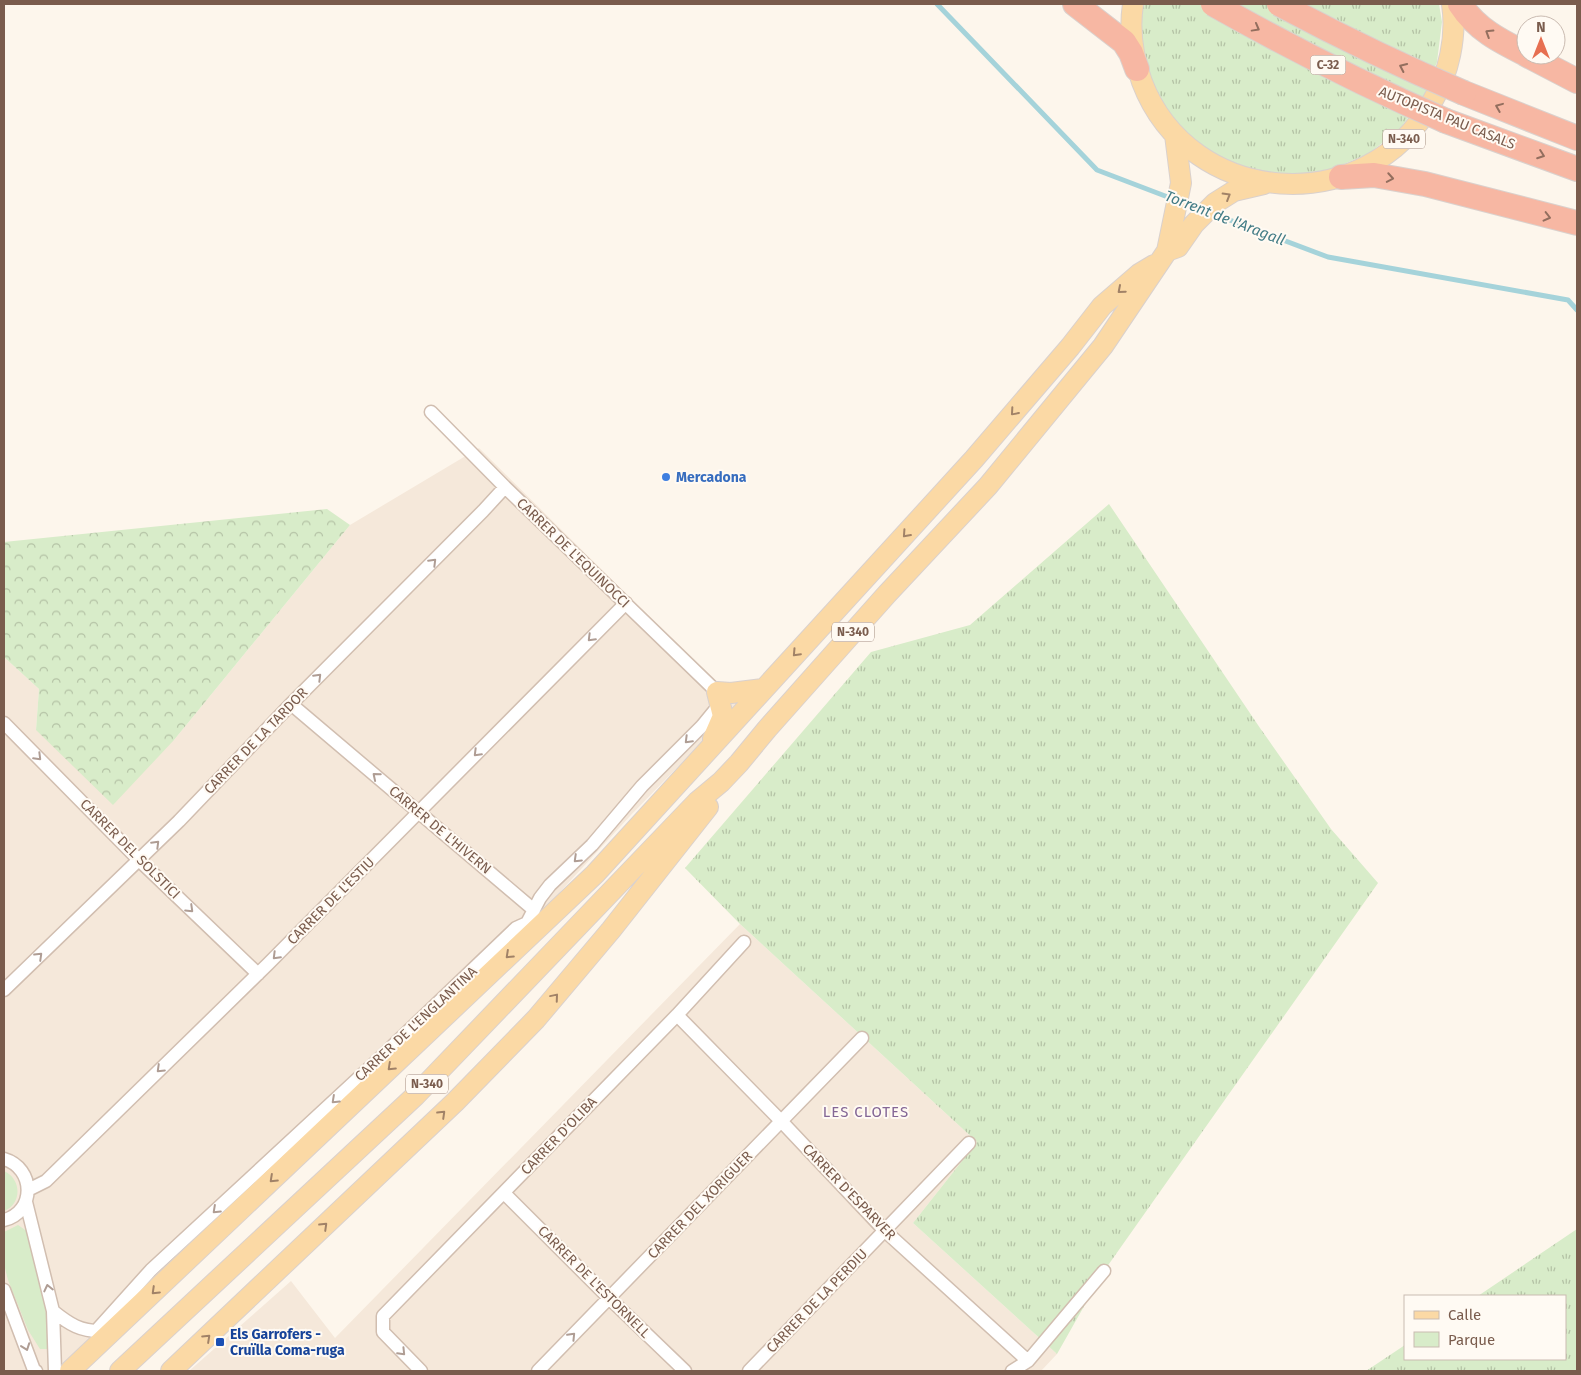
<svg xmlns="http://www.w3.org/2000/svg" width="1581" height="1375" font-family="'Fira Sans',sans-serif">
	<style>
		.residential { fill: #f5e8da }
		.grass { fill: url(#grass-tufts) }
		.forest { fill: url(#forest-crowns) }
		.green { fill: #d8ecc9 }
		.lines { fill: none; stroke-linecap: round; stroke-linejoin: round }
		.stream { stroke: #a5d3da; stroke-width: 5 }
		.minor-casing { stroke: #d1beb0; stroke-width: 15 }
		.primary-casing { stroke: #dad1cd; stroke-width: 22 }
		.motorway-casing { stroke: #dad1cd; stroke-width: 26 }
		.minor { stroke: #fff; stroke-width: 12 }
		.primary { stroke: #fbd9a5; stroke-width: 20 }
		.motorway { stroke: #f7b7a3; stroke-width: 24 }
		.motorway-bridge-casing { stroke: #dad1cd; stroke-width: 26; stroke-linecap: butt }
		.motorway-bridge { stroke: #f7b7a3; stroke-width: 24 }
		.oneway { stroke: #936e5e }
		.oneway2 { stroke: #a18267 }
		.oneway3 { stroke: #af9d94 }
		.shop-dot { fill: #3f7fe0; stroke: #fffaf3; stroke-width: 2 }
		.transit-dot { fill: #1a4fb4; stroke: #fffaf3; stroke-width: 2 }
		.labels { text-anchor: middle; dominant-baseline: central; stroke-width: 4; stroke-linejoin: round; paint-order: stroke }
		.shield { fill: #fffaf3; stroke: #a28b7f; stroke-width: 1 }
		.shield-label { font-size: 12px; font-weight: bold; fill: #7a5c4d }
		.street-label { font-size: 14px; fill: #7a5c4d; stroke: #fffaf3 }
		.shop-label { font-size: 14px; font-weight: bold; fill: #366cbe; stroke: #fffaf3; text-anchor: start }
		.transit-label { font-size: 14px; font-weight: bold; fill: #164399; stroke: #fffaf3; text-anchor: start }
		.water-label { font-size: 15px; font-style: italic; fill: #437c86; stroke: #fffaf3 }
		.neighbourhood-label { font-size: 15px; letter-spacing: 1px; fill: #846695; stroke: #fffaf3 }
	</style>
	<defs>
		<pattern id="grass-tufts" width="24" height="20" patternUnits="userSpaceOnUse" patternTransform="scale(1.25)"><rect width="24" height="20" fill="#d8ecc9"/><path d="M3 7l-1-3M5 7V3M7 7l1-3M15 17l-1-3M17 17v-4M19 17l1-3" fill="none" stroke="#b4c2a5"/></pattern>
		<pattern id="forest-crowns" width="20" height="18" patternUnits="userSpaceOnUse" patternTransform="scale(1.25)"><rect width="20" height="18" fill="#d8ecc9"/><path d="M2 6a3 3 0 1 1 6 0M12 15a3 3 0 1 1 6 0" fill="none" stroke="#b4c2a5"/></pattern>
	</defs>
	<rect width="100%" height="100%" fill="#fdf6ec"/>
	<path class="residential" d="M479 448 738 705 631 815 499 958 63 1371H4V657L39 689 36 730 174 740 350 525Z
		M740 924 977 1142 913 1223 1057 1354 1041 1371H189L291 1281 335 1338Z"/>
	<path class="grass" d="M1142 4H1439L1442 22 1437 62 1423 98 1399 130 1368 154 1332 169 1293 175 1253 170 1217 156 1185 132 1161 101 1145 65 1140 26Z
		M1109 504 1260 728 1331 829 1378 883 1104 1271 1057 1354 913 1223 977 1142 740 924 685 868 871 652 970 625Z
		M1577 1229V1371H1366L1405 1345V1359H1565V1296H1478Z"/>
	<path class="forest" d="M327 509 350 525 174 740 113 805 36 730 39 689 4 657V542Z"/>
	<path class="green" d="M4 1171C22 1179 22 1204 4 1211Z
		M18 1225 31 1234 51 1340 48 1349H40L28 1330 8 1280 4 1264V1232Z"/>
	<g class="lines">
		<path class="stream" d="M937 4 1097 170 1173 199
			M1181 202 1201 209
			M1211 213 1328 257 1568 300 1577 310"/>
		<g class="minor-casing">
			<path id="minor" d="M431 412 505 487 717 692
				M291 704 534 910
				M4 723 139 860 258 974
				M4 990 179 821 291 704 483 511 505 487
				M677 1015 782 1122 885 1231 1028 1361
				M4 1159C35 1168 36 1212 4 1220
				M28 1190 46 1181 268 964 626 603
				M504 1193 609 1298 685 1371
				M26 1202 53 1311 55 1371
				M4 1290 34 1370 36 1371
				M53 1311C69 1324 81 1332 103 1331
				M96 1331 151 1270 378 1060 516 928 527 923 540 898 550 885 592 845 642 786 702 726 720 704
				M421 1371 383 1332V1316L677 1015 744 942
				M538 1371 862 1038
				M749 1371 969 1143
				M1012 1371 1028 1361 1104 1271"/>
		</g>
		<g class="primary-casing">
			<path id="primary" d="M1133 4C1129 30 1133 57 1142 82 1190 208 1367 220 1432 102 1449 73 1457 37 1452 4
				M1167 251 1178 247 1194 224 1215 203 1234 191 1264 184
				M713 739 723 716 717 692 731 693 763 689
				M70 1371 595 874 974 459 1070 347 1102 306 1139 274 1154 265
				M120 1371 415 1096 697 802 721 782 739 763 767 729 887 594 988 486 1103 346 1167 251 1181 183 1175 135
				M171 1371 455 1102 536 1019 611 930 708 807"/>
		</g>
		<g class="motorway-casing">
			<path id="motorway" d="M1075 4 1124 42 1131 53 1137 69
				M1460 4C1476 29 1500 41 1526 54
				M1527 55 1577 81
				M1464 93 1577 138
				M1446 121 1577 169
				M1341 177 1374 175 1425 184 1577 223"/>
		</g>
		<use href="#minor" class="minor"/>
		<use href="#primary" class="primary"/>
		<use href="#motorway" class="motorway"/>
		<g class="motorway-bridge-casing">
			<path id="motorway-bridge" d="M1213 4C1289 47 1366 86 1446 121
				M1279 4C1339 36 1401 66 1464 93"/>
		</g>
		<use href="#motorway-bridge" class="motorway-bridge"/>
	</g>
	<defs><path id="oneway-chevron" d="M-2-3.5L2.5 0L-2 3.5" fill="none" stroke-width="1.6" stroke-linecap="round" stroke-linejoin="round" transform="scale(1.25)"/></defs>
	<g class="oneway">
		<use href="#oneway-chevron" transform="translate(1256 28) rotate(29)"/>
		<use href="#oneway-chevron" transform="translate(1489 33) rotate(-148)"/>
		<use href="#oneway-chevron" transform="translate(1403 67) rotate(-155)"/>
		<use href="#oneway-chevron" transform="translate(1499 107) rotate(-158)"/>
		<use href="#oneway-chevron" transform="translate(1541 155) rotate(20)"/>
		<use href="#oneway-chevron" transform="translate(1390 178) rotate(10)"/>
		<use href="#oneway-chevron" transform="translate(1547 217) rotate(14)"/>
	</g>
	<g class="oneway2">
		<use href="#oneway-chevron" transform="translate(1227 196) rotate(-31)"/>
		<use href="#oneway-chevron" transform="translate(1121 290) rotate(139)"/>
		<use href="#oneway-chevron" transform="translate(1014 412) rotate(131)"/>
		<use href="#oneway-chevron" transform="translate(906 534) rotate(132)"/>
		<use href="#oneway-chevron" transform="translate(796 653) rotate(133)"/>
		<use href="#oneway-chevron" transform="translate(509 955) rotate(137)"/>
		<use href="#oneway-chevron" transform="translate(555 997) rotate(-50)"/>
		<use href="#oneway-chevron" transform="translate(391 1067) rotate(137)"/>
		<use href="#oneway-chevron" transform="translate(442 1114) rotate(-44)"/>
		<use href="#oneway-chevron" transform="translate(273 1179) rotate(137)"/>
		<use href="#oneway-chevron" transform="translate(324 1226) rotate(-44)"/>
		<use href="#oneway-chevron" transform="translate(155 1291) rotate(136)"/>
		<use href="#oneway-chevron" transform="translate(207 1338) rotate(-43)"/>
	</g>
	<g class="oneway3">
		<use href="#oneway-chevron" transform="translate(433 562) rotate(-45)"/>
		<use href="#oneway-chevron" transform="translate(591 638) rotate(135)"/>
		<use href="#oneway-chevron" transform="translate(318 677) rotate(-45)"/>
		<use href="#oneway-chevron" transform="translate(688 740) rotate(135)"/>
		<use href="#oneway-chevron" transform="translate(477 753) rotate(135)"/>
		<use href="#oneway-chevron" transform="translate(38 757) rotate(45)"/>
		<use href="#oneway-chevron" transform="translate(376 776) rotate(-140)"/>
		<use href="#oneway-chevron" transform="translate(156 844) rotate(-45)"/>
		<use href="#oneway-chevron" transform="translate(577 859) rotate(136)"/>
		<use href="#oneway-chevron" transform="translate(190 909) rotate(44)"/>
		<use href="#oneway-chevron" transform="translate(39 956) rotate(-44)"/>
		<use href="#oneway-chevron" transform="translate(276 956) rotate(135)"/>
		<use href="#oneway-chevron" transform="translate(160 1069) rotate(136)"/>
		<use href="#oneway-chevron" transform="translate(335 1100) rotate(137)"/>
		<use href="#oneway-chevron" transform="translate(216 1210) rotate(137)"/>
		<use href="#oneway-chevron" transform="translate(48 1288) rotate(-103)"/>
		<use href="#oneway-chevron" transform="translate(572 1336) rotate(-46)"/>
		<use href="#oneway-chevron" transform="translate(26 1347) rotate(70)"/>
		<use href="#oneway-chevron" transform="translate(402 1352) rotate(46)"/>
	</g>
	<circle class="shop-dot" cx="666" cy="477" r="5"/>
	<rect class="transit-dot" x="215" y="1337" width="10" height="10" rx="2.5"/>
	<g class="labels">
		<g class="shield">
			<rect x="1310.5" y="55.5" width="35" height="19" rx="4"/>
			<rect x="1383" y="129.5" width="42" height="19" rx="4"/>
			<rect x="832" y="622.5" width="42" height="19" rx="4"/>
			<rect x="406" y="1074.5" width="42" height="19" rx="4"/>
		</g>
		<g class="shield-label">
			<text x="1328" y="65">C-32</text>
			<text x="1404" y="139">N-340</text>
			<text x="853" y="632">N-340</text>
			<text x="427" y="1084">N-340</text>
		</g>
		<g class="street-label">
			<text transform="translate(1447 118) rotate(22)">AUTOPISTA PAU CASALS</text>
			<text transform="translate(573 553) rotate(44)">CARRER DE L'EQUINOCCI</text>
			<text transform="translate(256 741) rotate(-46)">CARRER DE LA TARDOR</text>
			<text transform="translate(440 830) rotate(40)">CARRER DE L'HIVERN</text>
			<text transform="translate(130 849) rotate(45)">CARRER DEL SOLSTICI</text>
			<text transform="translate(331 901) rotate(-45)">CARRER DE L'ESTIU</text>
			<text transform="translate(416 1024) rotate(-43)">CARRER DE L'ENGLANTINA</text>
			<text transform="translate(559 1136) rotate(-46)">CARRER D'OLIBA</text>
			<text transform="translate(849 1192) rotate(46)">CARRER D'ESPARVER</text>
			<text transform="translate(700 1205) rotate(-46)">CARRER DEL XORIGUER</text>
			<text transform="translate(594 1282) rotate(45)">CARRER DE L'ESTORNELL</text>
			<text transform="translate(817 1301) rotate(-46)">CARRER DE LA PERDIU</text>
		</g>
		<g class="shop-label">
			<text x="676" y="477">Mercadona</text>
		</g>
		<g class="transit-label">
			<text x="230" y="1334">Els Garrofers -<tspan x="230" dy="16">Cruïlla Coma-ruga</tspan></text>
		</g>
		<g class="water-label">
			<text transform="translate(1225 218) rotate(21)">Torrent de l'Aragall</text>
		</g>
		<g class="neighbourhood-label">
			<text x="866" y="1112">LES CLOTES</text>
		</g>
	</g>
	<rect width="1581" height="1375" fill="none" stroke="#7a5c4d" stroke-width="10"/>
	<rect x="1404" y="1295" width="162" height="65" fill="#fffaf3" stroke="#cabbb1"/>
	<rect x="1414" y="1311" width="25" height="8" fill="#fbd9a5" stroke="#cabbb1"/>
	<text x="1448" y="1320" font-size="15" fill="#7a5c4d">Calle</text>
	<rect x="1414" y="1332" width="25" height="15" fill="#d8ecc9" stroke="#cabbb1"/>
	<text x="1448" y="1345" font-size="15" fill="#7a5c4d">Parque</text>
	<g transform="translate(1541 40)"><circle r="24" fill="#fffaf3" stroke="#cabbb1"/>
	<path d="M0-4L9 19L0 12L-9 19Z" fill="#e76f51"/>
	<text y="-8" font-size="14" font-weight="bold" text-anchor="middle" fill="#7a5c4d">N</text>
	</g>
</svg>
